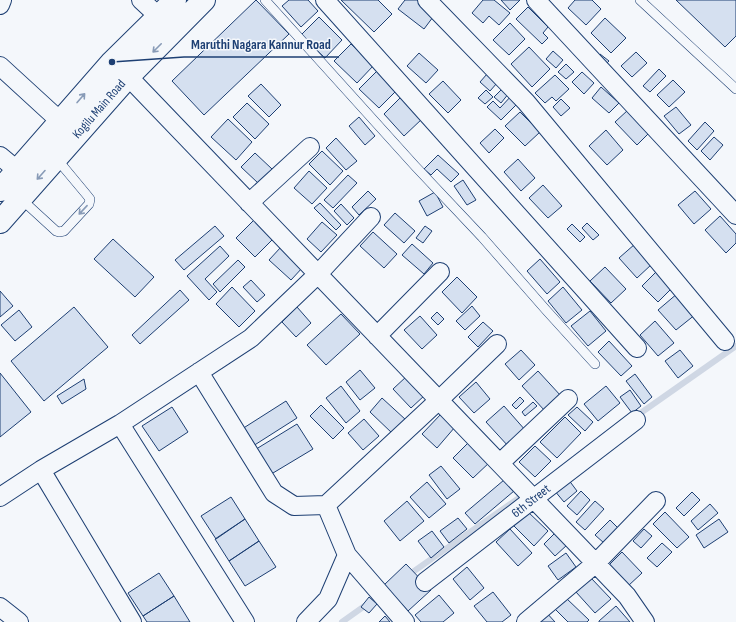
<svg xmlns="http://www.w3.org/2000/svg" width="736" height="622" font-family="'Sofia Sans Condensed',sans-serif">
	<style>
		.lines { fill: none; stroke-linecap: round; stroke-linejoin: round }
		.stream { stroke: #cfd7e4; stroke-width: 6 }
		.building { fill: #d5e0f0; stroke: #1d3f73 }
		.lane-casing { stroke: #1d3f73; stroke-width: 10 }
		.street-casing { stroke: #1d3f73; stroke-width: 20 }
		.secondary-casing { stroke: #1d3f73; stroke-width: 24 }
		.lane { stroke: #f4f7fb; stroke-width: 9 }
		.street { stroke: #f4f7fb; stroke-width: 18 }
		.secondary { stroke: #f4f7fb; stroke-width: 22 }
		.oneway { stroke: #889bb7 }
		.labels { text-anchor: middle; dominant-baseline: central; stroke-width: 3; stroke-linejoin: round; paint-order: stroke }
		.street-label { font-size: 13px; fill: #1d3f73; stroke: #f4f7fb }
		.leader { fill: none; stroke: #1d3f73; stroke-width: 1.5 }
		.callout-dot { fill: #1d3f73; stroke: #f4f7fb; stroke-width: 1.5 }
		.callout-label { font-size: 14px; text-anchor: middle; font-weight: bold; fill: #1d3f73; stroke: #f4f7fb; stroke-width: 3; stroke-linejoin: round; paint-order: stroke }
	</style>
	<rect width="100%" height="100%" fill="#f4f7fb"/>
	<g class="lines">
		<path class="stream" d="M635 417 736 346
			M407 576 526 493
			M342 622 380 595"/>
	</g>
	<path class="building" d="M256 0 289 34 204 115 172 81Z
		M289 0H308L318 11 301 27 282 6Z
		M341 0H378L392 14 374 32Z
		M405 0H419L436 13 424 29 398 9Z
		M483 0H494L510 13 499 25 489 16 483 23 472 13Z
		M501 0H520L510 10Z
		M575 0H592L601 9 586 25 568 8Z
		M676 0H736V36L725 47Z
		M528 7 548 27 543 33 548 38 542 44 516 19Z
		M319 17 342 40 325 58 301 35Z
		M605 18 626 38 611 53 591 33Z
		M510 23 525 39 509 55 493 40Z
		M351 44 374 65 357 83 334 61Z
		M529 47 550 69 532 87 511 64Z
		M553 51 563 60 556 68 546 59Z
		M636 52 647 63 632 77 621 66Z
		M419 53 438 70 426 83 407 66Z
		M600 54 609 61 604 66 596 59Z
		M566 64 574 72 566 79 558 72Z
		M659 69 666 76 650 92 643 86Z
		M378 70 398 89 379 108 359 89Z
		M582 72 594 83 584 94 572 82Z
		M487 74 497 83 490 91 480 82Z
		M555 75 569 89 556 101 552 97 545 103 535 93Z
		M673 80 685 92 669 107 657 95Z
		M443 81 461 100 448 113 429 94Z
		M261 84 281 105 269 117 248 96Z
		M601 87 619 103 609 113 592 98Z
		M503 88 509 93 501 103 494 97Z
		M486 90 493 97 485 104 478 98Z
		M513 94 520 101 501 120 487 107 493 101 500 108Z
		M402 96 423 118 404 136 384 114Z
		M561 99 570 108 561 116 553 107Z
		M247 103 269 124 255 139 233 117Z
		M676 107 691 125 679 134 664 116Z
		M628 110 650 132 637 145 615 122Z
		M520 112 540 132 525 146 505 126Z
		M359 117 375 136 365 145 349 126Z
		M228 119 252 142 236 160 211 137Z
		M705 122 714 131 697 150 688 141Z
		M495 129 504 138 489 153 480 143Z
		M606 130 623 150 607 165 589 146Z
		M714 137 723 145 710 160 701 151Z
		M336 138 357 161 346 170 326 148Z
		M322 151 343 171 330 185 309 164Z
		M255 153 272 169 258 183 241 167Z
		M438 155 459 174 451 182 437 169 431 175 424 169Z
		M518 159 535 178 521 191 504 172Z
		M309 171 327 188 312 204 294 188Z
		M348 175 357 183 333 208 324 200Z
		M463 180 476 200 467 205 454 186Z
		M543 185 562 206 548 218 529 198Z
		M368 191 376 199 359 215 352 207Z
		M695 191 711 209 694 224 678 205Z
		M435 192 443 207 427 216 419 201Z
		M320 203 341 225 336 230 314 208Z
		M341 204 354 218 347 225 334 211Z
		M395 213 415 231 404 243 384 225Z
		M720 216 736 234V243L726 253 705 230Z
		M254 220 273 239 255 257 236 238Z
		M322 222 337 235 321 252 307 239Z
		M587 223 599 235 593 240 582 228Z
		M572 224 585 237 580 242 567 229Z
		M215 226 224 236 184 270 175 260Z
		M425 226 432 231 423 243 416 238Z
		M373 232 397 254 384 268 360 246Z
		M113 239 154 277 135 297 94 259Z
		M412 244 433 263 424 274 402 255Z
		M635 244 652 264 637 278 619 258Z
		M220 246 229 256 205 279 217 292 209 300 187 276Z
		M281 247 303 267 291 280 269 260Z
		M540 259 560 282 547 294 527 271Z
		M238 260 245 267 220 292 213 284Z
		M605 267 626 289 611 303 590 281Z
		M656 272 672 288 658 302 642 286Z
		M457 277 477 297 462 313 442 292Z
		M251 280 265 295 257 302 243 287Z
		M232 287 255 311 239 327 216 304Z
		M563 287 582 310 566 323 548 301Z
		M180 290 189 300 140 344 132 335Z
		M0 291 13 306 0 317Z
		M678 293 696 314 676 330 658 310Z
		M472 306 480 316 465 330 456 321Z
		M74 307 108 347 44 401 11 361Z
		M297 307 311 323 296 337 282 322Z
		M19 310 32 327 15 341 1 325Z
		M590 311 606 331 588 346 571 326Z
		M437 312 444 319 438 325 431 318Z
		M341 314 360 334 326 365 307 345Z
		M420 316 437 335 422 349 404 330Z
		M655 321 674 343 658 356 640 335Z
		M483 322 493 331 478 347 468 337Z
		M609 341 632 366 621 376 598 352Z
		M521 350 535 365 519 380 505 364Z
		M680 350 693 366 678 378 665 361Z
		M360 370 375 388 360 400 346 382Z
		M538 371 561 396 545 411 522 386Z
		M0 373 31 412 0 437Z
		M635 374 652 397 644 404 626 381Z
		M407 376 425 395 411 408 393 389Z
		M84 379 86 389 62 404 57 396Z
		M476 382 490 399 474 413 459 397Z
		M341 386 360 411 346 423 326 398Z
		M606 386 620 403 598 421 584 404Z
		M630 390 641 406 632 413 620 397Z
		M520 397 524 401 516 409 512 405Z
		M382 398 406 420 393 434 370 412Z
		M286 401 297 418 253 446 242 429Z
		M533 402 537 406 525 416 522 412Z
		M321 405 344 428 333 439 310 416Z
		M504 406 526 431 509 447 486 422Z
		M172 407 188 432 159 451 142 426Z
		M577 407 593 422 585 431 568 415Z
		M441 414 455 427 437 448 422 434Z
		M565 417 581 433 557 458 540 442Z
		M364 419 379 436 363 450 348 433Z
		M297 424 313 449 268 476 253 451Z
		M471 440 491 461 473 478 453 458Z
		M535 446 551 461 535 477 519 462Z
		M441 466 460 489 447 499 429 475Z
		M568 479 577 491 564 502 554 490Z
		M504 480 514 491 475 524 465 513Z
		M427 482 446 504 429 518 410 497Z
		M581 491 590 500 577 515 567 506Z
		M692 492 700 500 684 516 676 508Z
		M231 497 245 519 216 539 201 516Z
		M407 501 424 521 400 541 384 521Z
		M595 501 604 509 585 530 576 522Z
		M710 504 718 513 698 530 691 521Z
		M527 511 548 531 534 546 513 525Z
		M665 512 689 537 677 548 653 524Z
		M458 518 467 529 449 543 440 531Z
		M245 519 259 541 229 561 215 539Z
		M719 519 728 532 704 548 696 535Z
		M610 520 618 528 604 543 595 535Z
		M510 529 532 553 518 566 496 542Z
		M644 529 652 536 641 548 633 541Z
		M432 531 444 547 431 558 418 541Z
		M555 533 567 545 555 556 544 544Z
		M259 541 276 567 245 586 229 561Z
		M662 543 672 552 657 567 647 558Z
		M622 552 642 573 628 586 609 565Z
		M566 553 576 567 558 580 548 566Z
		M406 564 431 590 408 611 384 585Z
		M467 567 484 588 470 600 453 579Z
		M159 573 174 596 143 616 128 593Z
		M591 578 611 599 595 613 576 592Z
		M493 592 511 615 502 622H487L474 606Z
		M439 595 454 613 443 622H421L415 615Z
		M174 596 190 622H147L143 616Z
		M369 597 377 604 369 613 361 607Z
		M566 598 589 620 587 622H568L555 609Z
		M616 606 630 622H599V621Z
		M545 611 555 622H534Z
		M385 616 390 622H379Z"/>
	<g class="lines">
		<g class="lane-casing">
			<path id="lane" d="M265 0 415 166 482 237 546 310 595 364
				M640 0 736 89
				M20 198 56 231 59 232 64 231 89 204 90 199 86 194 56 158"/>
		</g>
		<g class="street-casing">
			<path id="street" d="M141 0 169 26
				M325 0 637 348
				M427 0 526 102 725 341
				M536 0 736 215
				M0 5 2 0
				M0 66 60 121
				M119 67 627 596 645 622
				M0 156 18 171
				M249 203 310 147
				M377 336 440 272
				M199 372 274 493 294 506 326 505 347 555 405 622
				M120 424 245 622
				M500 463 568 399
				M41 470 132 622
				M0 497 41 470 120 424 251 338 318 274 371 217
				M326 505 439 400 497 344
				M425 582 636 420
				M0 607 19 622
				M306 622 328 599 347 555
				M526 622 596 563 656 501"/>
		</g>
		<g class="secondary-casing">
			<path id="secondary" d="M0 190 112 62 175 0
				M0 222 128 77 204 0"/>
		</g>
		<use href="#lane" class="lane"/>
		<use href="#street" class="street"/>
		<use href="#secondary" class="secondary"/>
	</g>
	<defs><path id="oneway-shaft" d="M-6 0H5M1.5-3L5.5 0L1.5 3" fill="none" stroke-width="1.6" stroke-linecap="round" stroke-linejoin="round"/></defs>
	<g class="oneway">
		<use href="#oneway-shaft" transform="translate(157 48) rotate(135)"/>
		<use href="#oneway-shaft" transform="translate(81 98) rotate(-49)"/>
		<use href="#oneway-shaft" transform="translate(41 175) rotate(132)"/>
		<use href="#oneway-shaft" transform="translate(83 210) rotate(133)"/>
	</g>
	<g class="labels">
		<g class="street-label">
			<text transform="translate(99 109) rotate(-49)">Kogilu Main Road</text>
			<text transform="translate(531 501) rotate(-38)">6th Street</text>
		</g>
	</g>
	<path class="leader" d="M112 62L184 57H339"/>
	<circle class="callout-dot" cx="112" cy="62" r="4"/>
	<g class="callout-label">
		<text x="261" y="49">Maruthi Nagara Kannur Road</text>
	</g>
</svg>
